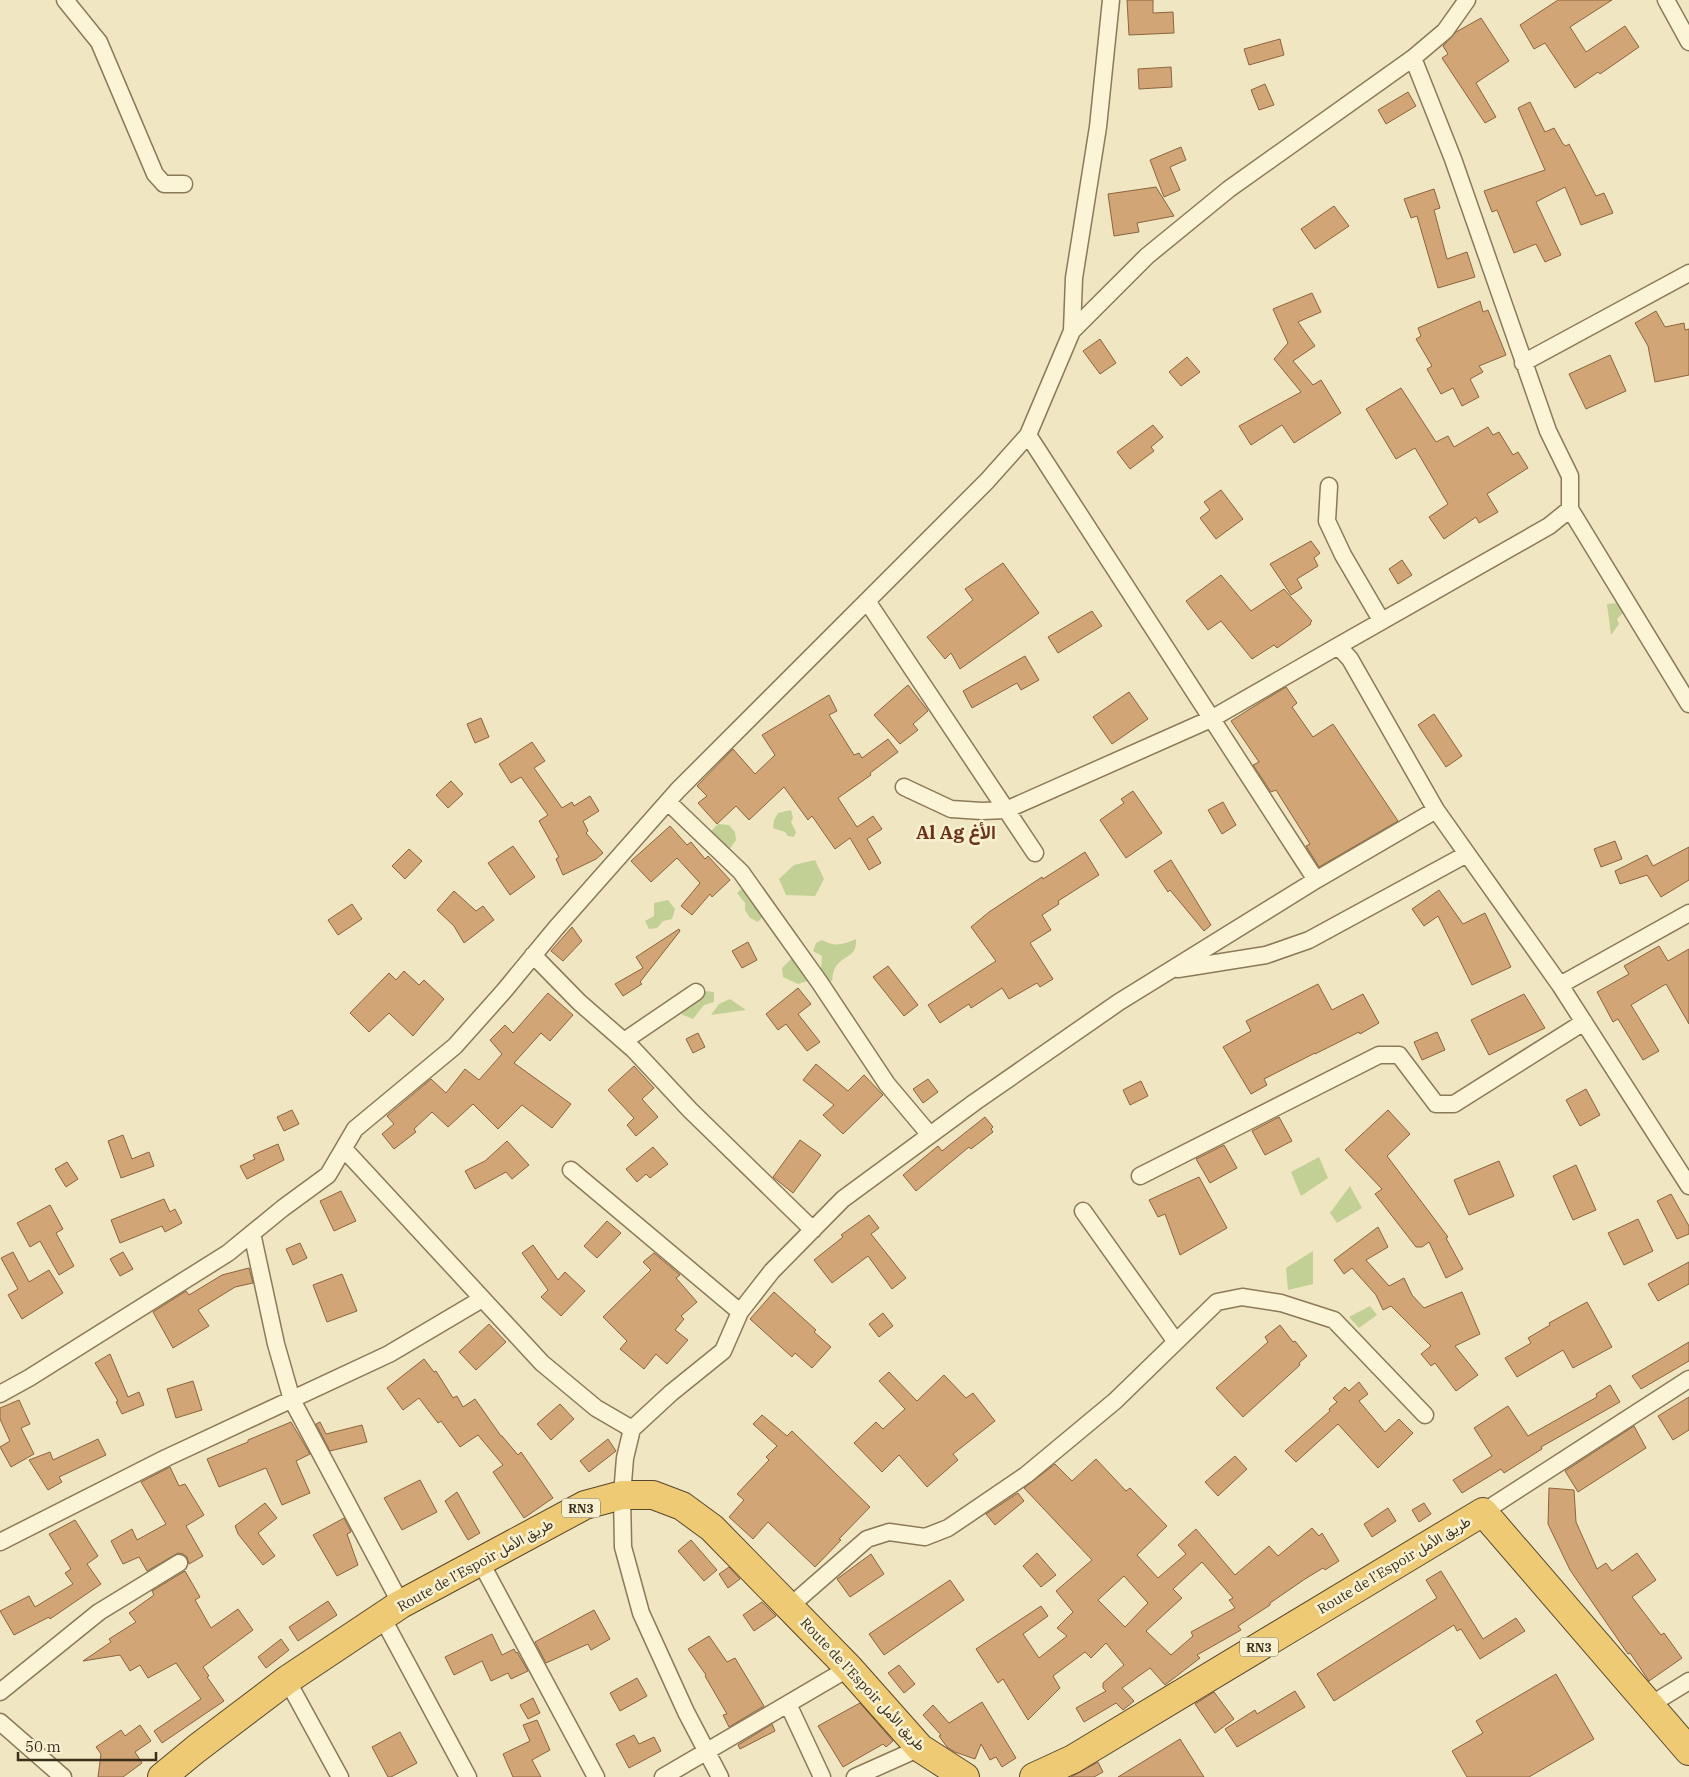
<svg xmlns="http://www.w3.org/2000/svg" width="1689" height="1777" font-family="'IBM Plex Serif',Vazirmatn,serif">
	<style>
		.green { fill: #c2cf95 }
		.building { fill: #d1a576; stroke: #8c643d; fill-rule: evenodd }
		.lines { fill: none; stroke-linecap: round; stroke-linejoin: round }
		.minor-casing { stroke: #8c7958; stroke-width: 19 }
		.trunk-casing { stroke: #59462d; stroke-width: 30 }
		.minor { stroke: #fbf4d6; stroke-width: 16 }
		.trunk { stroke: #edca73; stroke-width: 28 }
		.labels { text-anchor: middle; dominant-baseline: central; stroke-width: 5; stroke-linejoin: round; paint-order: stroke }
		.shield { fill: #f7f1d2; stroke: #736853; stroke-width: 1 }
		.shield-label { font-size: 12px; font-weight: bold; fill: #3b2e1d }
		.street-label { font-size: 14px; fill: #3b2e1d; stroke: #f7f1d2 }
		.district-label { font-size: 19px; font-weight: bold; fill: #6a331a; stroke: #f7f1d2 }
	</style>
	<rect width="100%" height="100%" fill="#f0e7c2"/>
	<path class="green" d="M1617 603 1625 611 1617 619 1619 624 1611 635 1607 604Z
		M791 810 793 818 791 822 796 832 794 837 788 836 785 832 773 828 774 820 778 813Z
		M718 824 729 825 735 832 736 840 729 850 709 833Z
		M815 860 824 879 815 896 786 895 779 879 794 865Z
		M741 889 748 891 764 915 758 922 750 918 745 910V903L737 893Z
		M668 900 675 909 672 919 663 921 657 928 649 929 645 921 654 916V903Z
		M856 939C857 957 846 954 837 965 833 970 833 975 832 981H823L821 969 822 956 813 951 816 943 822 940C835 947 842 945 856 939Z
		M794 956 810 980 798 984 783 977 782 968Z
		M705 991 714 992V1002L704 1005 693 1019 681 1014 685 1004 699 997Z
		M730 999 746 1010 711 1015 719 1004Z
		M1319 1157 1328 1178 1301 1196 1291 1172Z
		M1350 1186 1362 1208 1337 1223 1330 1213Z
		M1313 1251V1284L1288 1290 1286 1268Z
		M1370 1306 1377 1315 1359 1328 1349 1317Z"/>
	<path class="building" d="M1127 0H1153V13L1173 12 1174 33 1129 35Z
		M1558 0H1612L1570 27 1586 52 1625 26 1639 47 1600 74 1598 72 1575 88 1545 43 1534 49 1520 25Z
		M1481 18 1509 61 1476 83 1496 117 1485 123 1442 58 1448 54 1443 46 1456 32Z
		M1280 39 1284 55 1249 65 1244 49Z
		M1171 67 1172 87 1139 89 1138 69Z
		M1265 84 1274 105 1259 110 1251 90Z
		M1408 92 1416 106 1386 124 1378 110Z
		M1530 102 1545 132 1554 128 1563 144 1566 146 1569 144 1596 196 1604 193 1613 213 1581 225 1565 187 1536 202 1561 255 1545 262 1536 244 1514 253 1497 210 1492 212 1484 191 1545 170 1518 108Z
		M1181 147 1186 160 1170 167 1180 190 1164 197 1150 160Z
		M1156 187 1174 216 1137 223 1139 232 1114 236 1108 194Z
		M1434 189 1440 208 1434 210 1447 259 1467 252 1475 277 1438 288 1417 216 1411 218 1404 199Z
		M1334 206 1349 226 1315 249 1301 229Z
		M1312 293 1321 312 1298 322 1315 346 1293 361 1313 385 1321 380 1341 413 1294 443 1282 425 1251 445 1239 426 1301 392 1274 359 1288 343 1273 309Z
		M1480 301 1483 312 1488 310 1506 355 1479 366 1483 372 1470 379 1479 397 1462 406 1453 388 1441 394 1427 369 1432 366 1416 339 1421 336 1418 328Z
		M1656 311 1665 327 1684 323 1685 330 1689 329V375L1655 382 1648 346 1635 323Z
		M1100 339 1116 363 1100 374 1083 351Z
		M1610 355 1626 391 1586 409 1569 374Z
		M1187 357 1200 372 1181 386 1169 372Z
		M1401 388 1436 442 1448 436 1454 447 1488 427 1493 435 1499 432 1513 455 1518 452 1528 468 1487 494 1498 512 1479 523 1476 517 1444 539 1429 517 1448 504 1415 448 1396 459 1366 409Z
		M1153 425 1163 437 1151 447 1154 451 1130 469 1117 452Z
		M1221 490 1243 519 1216 539 1200 518 1210 510 1204 502Z
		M1311 541 1320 553 1314 558 1318 566 1297 579 1302 588 1291 595 1270 564Z
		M1402 560 1412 575 1398 584 1389 569Z
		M1003 563 1039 613 960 669 951 653 945 659 927 637 973 600 965 589Z
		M1221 575 1251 611 1284 589 1312 621 1310 623 1311 624 1277 648 1274 645 1252 659 1221 621 1208 630 1186 601Z
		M1092 611 1102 626 1058 653 1048 637Z
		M1025 656 1039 680 1021 690 1017 683 972 708 963 691Z
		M908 685 928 711 913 724 918 730 900 744 874 715Z
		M1286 687 1297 703 1292 707 1313 737 1333 724 1398 821 1319 867 1306 846 1310 844 1276 790 1271 792 1253 765 1259 762 1231 721 1253 707Z
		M1129 692 1148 719 1112 744 1093 717Z
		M829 695 837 711 829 715 854 755 859 753 862 758 888 739 898 752 870 773 871 775 838 798 857 827 873 816 882 829 867 839 881 863 869 870 850 838 835 849 812 816 808 820 784 787 749 820 736 806 717 824 698 803 707 796 697 786 733 749 755 774 775 755 762 735Z
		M1434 714 1462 756 1446 767 1418 725Z
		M481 718 489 737 475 743 467 724Z
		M532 742 545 761 534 768 562 808 572 802 574 806 590 796 599 811 583 821 588 831 586 833 603 853 596 859 563 875 556 859 559 857 539 821 548 815 521 777 511 783 499 764Z
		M451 781 463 794 448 808 436 795Z
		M1133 791 1162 833 1126 858 1100 820 1124 803 1121 799Z
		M1223 802 1236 825 1222 834 1208 810Z
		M670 826 687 845 691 842 705 859 708 856 730 880 712 897 710 894 692 915 681 906 700 883 677 858 651 882 631 861Z
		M1615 841 1622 859 1601 867 1594 849Z
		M513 846 535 877 510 895 488 863Z
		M1689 847V880L1661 897 1647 875 1620 884 1615 871 1647 855 1653 866Z
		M409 849 422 861 405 879 392 866Z
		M1085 852 1099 875 1058 901 1059 904 1042 915 1051 930 1030 943 1053 979 1040 987 1037 983 1009 999 1002 988 971 1008 969 1004 940 1023 928 1005 996 961 971 927 989 912 1042 877 1043 879Z
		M1171 860 1211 925 1204 931 1170 890 1168 892 1154 871Z
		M1439 890 1463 924 1485 913 1511 967 1472 985 1438 916 1424 926 1412 909Z
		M454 891 476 911 483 906 494 920 464 943 454 926 437 910Z
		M352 904 362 919 338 935 328 920Z
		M572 927 582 941 563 961 551 951Z
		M679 929 680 931 640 982 642 984 623 996 615 984 643 968 636 957Z
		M748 942 757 960 742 968 732 951Z
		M1659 946 1668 961 1689 949V1024L1666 984 1631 1005 1659 1051 1643 1060 1618 1019 1613 1022 1597 992 1629 974 1624 966Z
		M888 966 918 1005 904 1016 873 977Z
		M404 971 419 985 424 980 444 999 413 1036 389 1013 369 1032 350 1013 389 973 396 980Z
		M1318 984 1332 1010 1363 994 1379 1023 1360 1034 1359 1032 1315 1054V1053L1264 1079 1267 1085 1251 1094 1223 1047 1251 1031 1246 1021Z
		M798 988 811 1004 798 1014 820 1042 807 1051 786 1024 778 1030 766 1014Z
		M548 993 573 1015 550 1041 541 1033 514 1063 571 1104 552 1128 522 1105 498 1129 473 1104 448 1127 432 1112 414 1129 416 1132 394 1149 382 1134 394 1124 387 1116 431 1079 446 1093 465 1069 479 1080 502 1054 490 1040 505 1025 513 1033Z
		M1524 994 1545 1028 1489 1055 1471 1020Z
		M1437 1032 1445 1050 1422 1060 1414 1042Z
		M698 1033 705 1047 693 1053 686 1039Z
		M816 1064 848 1091 864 1075 883 1095 843 1134 823 1115 834 1105 803 1080Z
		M634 1066 654 1088 642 1099 658 1117 636 1136 627 1125 634 1118 608 1090Z
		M928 1079 938 1092 923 1103 913 1089Z
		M1141 1081 1148 1096 1130 1105 1123 1090Z
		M1586 1089 1600 1115 1580 1126 1566 1100Z
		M292 1110 299 1124 284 1131 277 1117Z
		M1388 1110 1410 1134 1387 1156 1448 1237 1446 1238 1463 1269 1446 1278 1429 1242 1422 1247H1416L1375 1194 1382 1189 1345 1150Z
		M985 1117 993 1127 991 1129 993 1132 971 1149 969 1147 916 1191 903 1175 938 1146 942 1151Z
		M1279 1117 1292 1141 1265 1155 1252 1131Z
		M123 1135 132 1159 149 1152 154 1166 121 1178 108 1141Z
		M800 1140 821 1155 793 1193 773 1177Z
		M507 1141 529 1165 512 1179 506 1172 475 1189 465 1171 485 1161Z
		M278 1144 284 1160 247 1179 240 1166 255 1159 253 1155Z
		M1224 1145 1237 1168 1210 1183 1196 1159Z
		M653 1147 668 1164 650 1178 646 1174 637 1182 626 1169Z
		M1499 1161 1514 1196 1469 1215 1454 1180Z
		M67 1162 78 1179 66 1187 55 1169Z
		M1576 1165 1596 1210 1573 1220 1553 1176Z
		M1199 1177 1227 1228 1180 1255 1165 1214 1158 1217 1149 1200Z
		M341 1191 356 1221 334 1231 320 1201Z
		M1671 1194 1689 1226V1234L1677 1239 1657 1201Z
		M164 1199 170 1212 175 1209 182 1223 165 1232 162 1226 120 1243 111 1220Z
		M50 1205 63 1229 56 1233 74 1266 59 1275 40 1241 30 1247 17 1223Z
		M869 1215 879 1228 871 1234 906 1278 892 1289 868 1256 832 1283 814 1260 843 1237 841 1235Z
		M1638 1219 1653 1251 1624 1265 1608 1233Z
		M607 1221 621 1233 597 1258 584 1246Z
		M1378 1227 1388 1247 1366 1260 1389 1286 1404 1278 1412 1295 1424 1308 1462 1292 1480 1334 1455 1346 1478 1375 1456 1391 1435 1363 1431 1366 1421 1354 1431 1346 1391 1306 1383 1310 1376 1295 1352 1268 1344 1274 1334 1260Z
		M300 1243 307 1258 293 1265 286 1249Z
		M533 1245 558 1280 565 1272 585 1291 561 1316 541 1297 548 1290 522 1253Z
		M13 1252 29 1282 49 1270 63 1293 22 1319 8 1295 18 1289 1 1258Z
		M123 1252 133 1269 120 1276 110 1259Z
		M654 1253 680 1275 676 1278 697 1302 681 1316 684 1319 675 1330 688 1340 667 1364 656 1354 644 1369 620 1349 627 1341 603 1317 651 1270 643 1262Z
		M1689 1262V1284L1658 1301 1648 1284Z
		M249 1268 253 1283 235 1287 198 1310 209 1326 173 1348 153 1312 186 1291 189 1295 222 1275Z
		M342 1274 357 1311 327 1322 313 1285Z
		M774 1292 816 1330 814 1332 831 1347 812 1368 795 1353 792 1357 750 1319Z
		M1587 1302 1612 1347 1573 1368 1563 1350 1517 1377 1505 1358 1531 1343 1528 1338 1550 1325 1549 1323Z
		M883 1313 893 1326 879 1337 869 1324Z
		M489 1324 506 1342 476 1370 459 1352Z
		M1280 1325 1293 1342 1295 1341 1307 1356 1299 1363 1300 1365 1243 1417 1216 1388 1268 1342 1265 1337Z
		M1689 1342V1361L1641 1389 1632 1376Z
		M110 1354 128 1397 139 1392 144 1405 122 1414 116 1402 118 1401 95 1363Z
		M424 1359 434 1372 436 1371 453 1398 457 1396 463 1407 475 1399 501 1436H502L518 1455 521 1452 553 1498 524 1518 493 1472 503 1465 478 1435 460 1447 441 1421 438 1423 419 1398 403 1410 387 1388Z
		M889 1372 917 1401 944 1375 966 1398 973 1393 995 1421 953 1454 958 1460 927 1487 899 1455 882 1472 854 1443 876 1422 883 1429 905 1409 879 1381Z
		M193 1381 202 1410 176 1418 167 1389Z
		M1359 1382 1368 1394 1359 1401 1385 1432 1399 1419 1413 1433 1378 1468 1338 1424 1296 1462 1285 1451 1330 1411 1329 1409 1337 1402 1333 1398 1345 1387 1349 1391Z
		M1610 1385 1620 1402 1541 1447 1542 1449 1504 1473 1501 1469 1462 1493 1453 1480 1492 1456 1474 1428 1508 1406 1528 1436 1597 1397 1596 1394Z
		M1689 1397V1430L1673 1440 1658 1416Z
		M19 1400 30 1424 21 1428 34 1454 11 1467 0 1447 10 1441 0 1419V1408Z
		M560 1404 574 1419 551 1440 537 1424Z
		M762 1415 787 1436 792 1431 870 1507 839 1539 841 1540 815 1567 768 1522 753 1539 729 1517 744 1500 737 1494 769 1460 766 1457 777 1446 753 1424Z
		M291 1422 310 1454 296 1461 310 1493 282 1505 266 1468 219 1487 207 1459 248 1442V1440Z
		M320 1422 326 1434 362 1425 367 1442 330 1451 316 1424Z
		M1634 1426 1646 1448 1578 1492 1565 1471Z
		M98 1439 106 1455 59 1477 62 1482 48 1490 29 1460 50 1452 53 1460Z
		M608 1439 616 1451 589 1472 580 1461Z
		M1235 1456 1247 1469 1218 1496 1205 1482Z
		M1096 1459 1126 1491 1130 1488 1167 1526 1137 1555 1158 1578 1186 1554 1178 1545 1196 1529 1235 1575 1269 1546 1278 1556 1312 1528 1319 1536 1322 1533 1339 1561 1325 1570 1323 1568 1305 1579 1270 1603V1605L1238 1626 1241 1630 1197 1655 1200 1658 1165 1685 1150 1668 1122 1688 1134 1701 1123 1710 1116 1703 1084 1722 1076 1708 1106 1691 1103 1688V1683L1124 1665 1106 1643 1091 1658 1085 1652 1053 1676 1060 1688 1028 1720 1003 1679 998 1683 976 1649 1041 1606 1048 1616 1023 1634 1039 1658 1067 1636 1057 1628 1073 1612 1056 1591 1092 1560 1024 1488 1055 1464 1072 1481ZM1202 1562 1233 1598 1229 1600 1235 1608 1191 1632 1193 1636 1171 1655 1146 1631 1182 1598 1173 1589ZM1124 1576 1148 1603 1125 1627 1098 1600Z
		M170 1467 179 1486 185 1484 204 1515 186 1526 203 1556 189 1564 187 1557 183 1554 178 1553 147 1571 139 1557 123 1564 111 1541 132 1529 137 1540 166 1524 141 1482Z
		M420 1480 437 1512 402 1530 384 1498Z
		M1549 1488 1574 1490 1576 1522 1597 1569 1606 1563 1612 1571 1637 1553 1656 1580 1632 1597 1661 1635 1664 1633 1682 1658 1649 1681 1630 1653 1628 1654 1570 1570 1548 1524Z
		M457 1492 480 1533 468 1540 445 1501Z
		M1018 1493 1024 1501 995 1525 986 1514Z
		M265 1503 277 1518 258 1533 275 1556 263 1565 238 1534 235 1526Z
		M1424 1503 1431 1514 1419 1522 1412 1510Z
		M1388 1508 1396 1521 1372 1537 1364 1524Z
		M344 1518 351 1532 347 1534 358 1565 337 1576 313 1535Z
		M75 1520 98 1556 87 1564 101 1584 50 1619 49 1617 14 1635 0 1611 29 1596 35 1607 73 1584 65 1573 71 1569 49 1534Z
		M691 1540 717 1570 704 1581 678 1551Z
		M1037 1553 1056 1575 1041 1587 1023 1566Z
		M871 1554 884 1574 850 1597 837 1579Z
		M729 1567 740 1579 728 1588 719 1574Z
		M185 1571 200 1597 195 1600 211 1628 238 1609 253 1630 203 1667 209 1676 207 1677 224 1701 162 1743 154 1731 201 1699 176 1663 148 1678 140 1665 130 1671 120 1655 83 1661 111 1642 109 1639 136 1622 129 1613 154 1595 152 1591Z
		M1441 1571 1483 1639 1516 1618 1525 1631 1480 1659 1461 1629 1457 1631 1454 1625 1334 1701 1317 1674 1437 1598 1426 1580Z
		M950 1580 964 1600 884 1655 869 1634Z
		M328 1601 337 1615 298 1641 289 1627Z
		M762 1602 776 1616 754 1631 743 1615Z
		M594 1610 610 1639 591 1650 588 1644 546 1663 535 1642Z
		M492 1634 502 1655 514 1649 516 1653 517 1652 528 1671 511 1679 508 1673 491 1681 482 1661 454 1675 445 1657Z
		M709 1636 727 1662 735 1658 764 1706 729 1727 723 1715 727 1714 705 1676 706 1675 688 1649Z
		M281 1639 289 1650 266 1668 258 1657Z
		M899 1665 915 1684 904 1693 888 1673Z
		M1556 1674 1594 1739 1529 1777H1467L1452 1751 1483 1733 1476 1721Z
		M637 1678 647 1696 620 1711 610 1693Z
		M1295 1691 1305 1707 1237 1747 1225 1729 1255 1710 1257 1714Z
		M1214 1692 1234 1719 1215 1733 1195 1704Z
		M533 1698 540 1713 528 1719 520 1705Z
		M982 1702 1016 1758 1002 1767 996 1757 990 1760 981 1744 975 1759 955 1752 947 1747 939 1736 941 1735 923 1715 933 1705 949 1723Z
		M860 1703 893 1741 886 1747 883 1744 843 1767 818 1726Z
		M537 1720 550 1750 532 1760 541 1777H513L503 1754 530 1741 523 1725Z
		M772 1724 775 1731 740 1749 738 1745Z
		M140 1725 151 1741 135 1752 142 1763 123 1777H98L101 1754 96 1747 121 1730 125 1736Z
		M400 1732 417 1763 391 1777H388L372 1747Z
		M634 1735 639 1744 654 1737 661 1751 629 1768 616 1744Z
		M1180 1739 1204 1777H1118Z
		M1098 1762 1103 1772 1094 1777H1071Z"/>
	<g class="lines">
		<g class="minor-casing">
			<path id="minor" d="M65 0 99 42 155 174 164 184H184
				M1666 0 1689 42
				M1413 58 1453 159 1548 431 1570 476V509L1549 526 1338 646 1350 659 1436 810 1560 985 1689 1186
				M1072 331 1074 278 1098 127 1111 0
				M1523 363 1689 273
				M1028 435 1316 880
				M1329 486 1327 521 1343 555 1381 620
				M1570 509 1689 704
				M867 601 1035 853
				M904 787 951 809 982 811 1006 810 1211 719 1338 646
				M668 802 741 872 820 983 887 1084 930 1135
				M533 955 579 1002 634 1050 690 1110 813 1230
				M1178 969 1266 955 1309 940 1467 854
				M1560 985 1689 913
				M624 1041 696 992
				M344 1149 542 1363 596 1408 632 1429
				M571 1170 740 1312
				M1140 1176 1379 1055H1399L1436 1104H1454L1584 1022
				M1083 1211 1176 1342
				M252 1233 276 1344 292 1400 401 1604
				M0 1394 29 1378 228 1253 283 1208 328 1175 355 1129 455 1046 504 991 556 928 678 790 987 481 1028 435 1072 331 1147 256 1229 189 1413 58 1445 31 1467 0
				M1483 1512 1689 1379
				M0 1542 166 1458 389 1354 482 1299
				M480 1561 596 1777
				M789 1607 867 1539 889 1532 925 1537 948 1528 1026 1475 1115 1401 1217 1302 1242 1297 1281 1303 1334 1320 1425 1415
				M382 1617 468 1777
				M287 1680 340 1777
				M0 1692 99 1612 179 1563
				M788 1704 822 1777
				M1650 1705 1689 1681
				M0 1722 63 1777
				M663 1777 849 1668
				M720 1777 686 1712 641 1613 623 1547 622 1495 625 1458 632 1429 671 1393 723 1351 740 1312 772 1271 843 1199 975 1102 1119 1002 1316 880 1436 810
				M855 1777 920 1748"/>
		</g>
		<g class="trunk-casing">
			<path id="trunk" d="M162 1777 196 1749 287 1680 401 1604 585 1505 622 1495H653L682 1506 712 1528 849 1668 920 1748 965 1777
				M1034 1777 1073 1759 1483 1512 1689 1751"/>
		</g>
		<use href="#minor" class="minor"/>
		<use href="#trunk" class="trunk"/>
	</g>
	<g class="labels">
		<g class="shield">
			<rect x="562" y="1498.5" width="38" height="19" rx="4"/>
			<rect x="1240" y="1637.5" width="38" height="19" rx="4"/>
		</g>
		<g class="shield-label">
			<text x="581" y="1508">RN3</text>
			<text x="1259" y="1647">RN3</text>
		</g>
		<g class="street-label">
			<text transform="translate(475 1565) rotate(-29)">Route de l’Espoir طريق الأمل</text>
			<text transform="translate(1394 1565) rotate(-31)">Route de l’Espoir طريق الأمل</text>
			<text transform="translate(863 1684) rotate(47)">Route de l’Espoir طريق الأمل</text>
		</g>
		<g class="district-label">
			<text x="956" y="832">Al Ag الأغ</text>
		</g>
	</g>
	<path d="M18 1752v8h138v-8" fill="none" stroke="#3b2e1d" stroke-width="2.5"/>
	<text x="25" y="1752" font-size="15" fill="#3b2e1d" stroke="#f7f1d2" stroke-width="4" paint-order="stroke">50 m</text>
</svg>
